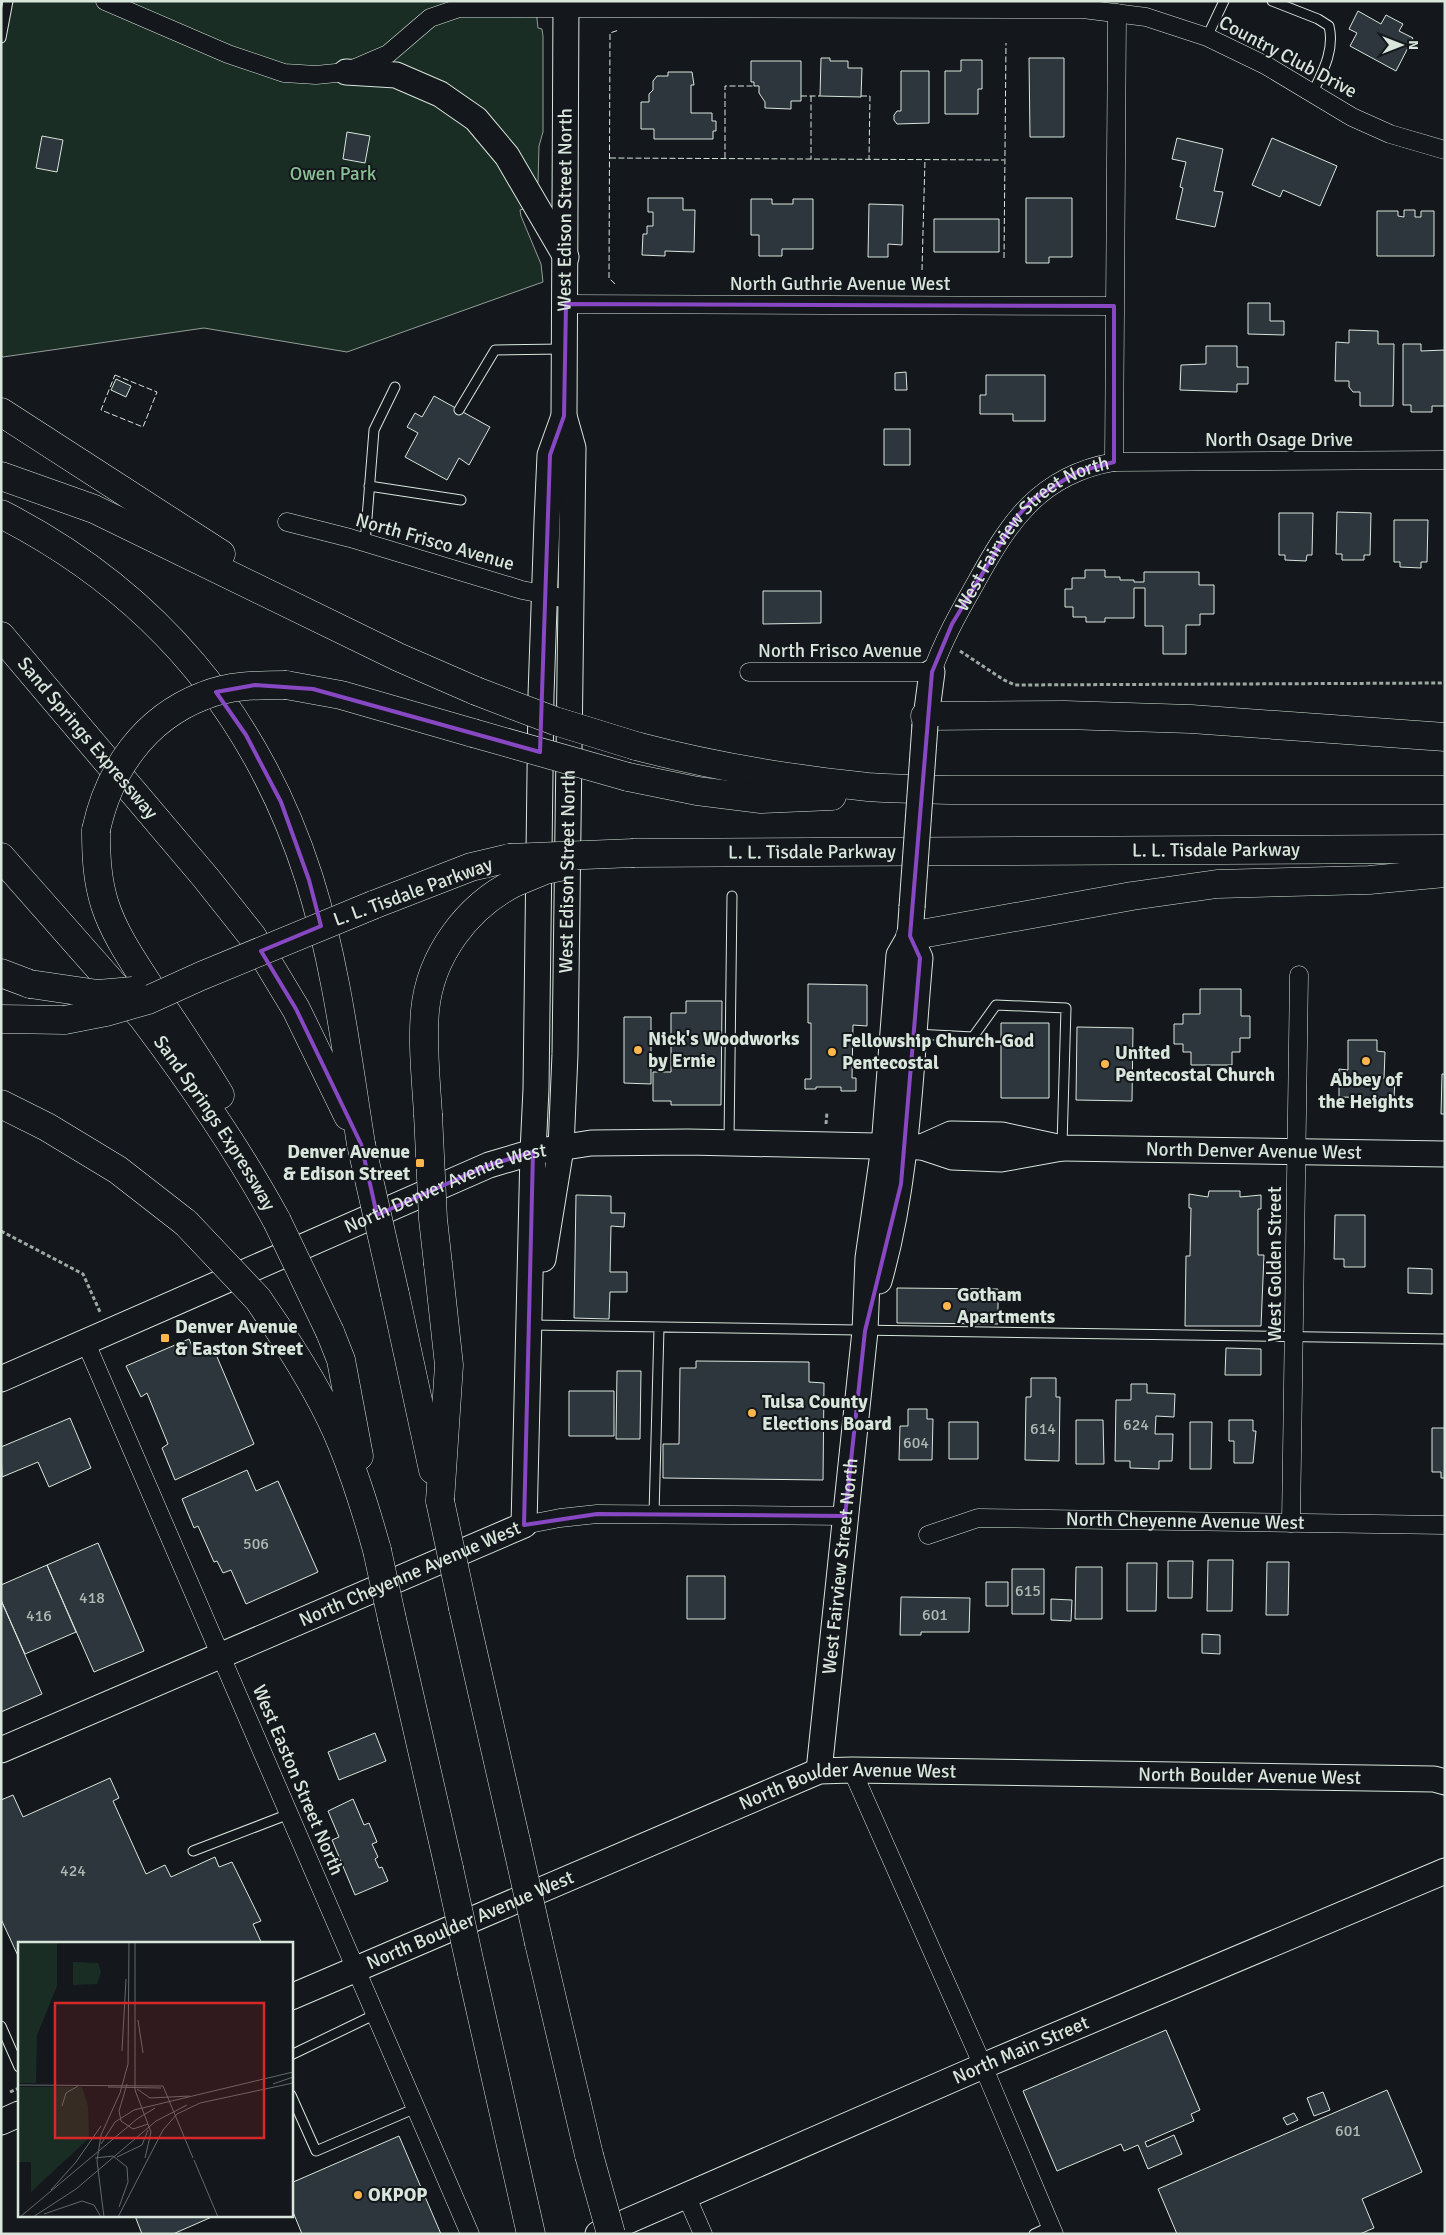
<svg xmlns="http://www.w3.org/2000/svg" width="1446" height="2235" font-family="Signika,sans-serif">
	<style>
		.green { fill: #1a2d24; stroke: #939e99 }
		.building { fill: #2c363c; stroke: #d8e6dc }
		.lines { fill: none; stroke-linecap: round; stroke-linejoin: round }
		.lane-casing { stroke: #d8e6dc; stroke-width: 11 }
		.street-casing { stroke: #d8e6dc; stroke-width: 19 }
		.secondary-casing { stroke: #d8e6dc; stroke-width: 27 }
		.highway-casing { stroke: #d8e6dc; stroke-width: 29 }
		.path { stroke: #9da8a2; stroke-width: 3; stroke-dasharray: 4 2.5; stroke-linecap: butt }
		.lane { stroke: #14181c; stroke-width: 9 }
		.street { stroke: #14181c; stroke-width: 18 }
		.secondary { stroke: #14181c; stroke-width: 25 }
		.highway { stroke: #14181c; stroke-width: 28 }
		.secondary-bridge-casing { stroke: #d8e6dc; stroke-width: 27; stroke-linecap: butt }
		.highway-bridge-casing { stroke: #d8e6dc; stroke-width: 29; stroke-linecap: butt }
		.secondary-bridge { stroke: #14181c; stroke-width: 25 }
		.highway-bridge { stroke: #14181c; stroke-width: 28 }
		.fence { stroke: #d8e6dc; stroke-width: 1; stroke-dasharray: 6 2.5; stroke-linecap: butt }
		.marked { fill: none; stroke: #8948c3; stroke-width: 4; stroke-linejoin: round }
		.poi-dot { fill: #ffb74d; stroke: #14181c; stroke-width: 2 }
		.labels { text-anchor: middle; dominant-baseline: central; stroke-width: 4; stroke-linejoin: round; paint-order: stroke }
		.number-label { font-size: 16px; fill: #adbab4 }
		.street-label { font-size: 19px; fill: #d8e6dc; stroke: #14181c }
		.park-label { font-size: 19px; fill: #8ac095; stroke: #14181c }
		.poi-label { font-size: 19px; font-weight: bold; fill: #d8e6dc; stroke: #14181c; text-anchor: start }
		.inset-road { fill: none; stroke: #626a69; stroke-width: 1 }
		.view { fill: #d62828; fill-opacity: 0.15; stroke: #d62828; stroke-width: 2.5 }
		.inset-edge { fill: none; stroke: #d8e6dc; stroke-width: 2.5 }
	</style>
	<rect width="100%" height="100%" fill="#14181c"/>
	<path class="green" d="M1 1H535L538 28 542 29 543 36V132L539 146 538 182 523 209 520 210 521 216 541 264 543 282 347 352 204 328 3 357 1 355Z"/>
	<path class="building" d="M1358 11 1381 24 1386 15 1403 24 1399 31 1413 38 1396 71 1350 46 1357 33 1349 29Z
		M821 58H830V61H848V68H862L861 97 820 96Z
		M1029 58H1064V137H1030Z
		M961 60H982V89H978V114H945V71H961Z
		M751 61H801V101H791V109L765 108V102L759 93V86H754V82H751Z
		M901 71H929V123L897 124 894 120V115L897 111H901Z
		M668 72H692L694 85H691V113H712V121H716V131H713V139H654V129H641V102H649V94L653 90V81L657 76H668Z
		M347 132 370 136 365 163 343 159Z
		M42 136 63 140 57 172 36 168Z
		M1177 138 1223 149 1214 191 1223 192 1215 227 1176 219 1183 188 1180 187 1186 162 1172 159Z
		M1272 138 1337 166 1320 206 1283 190 1280 197 1252 185Z
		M648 198H683V210H695L694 252 665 251V256L642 255 643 234H647V226H653V212H648Z
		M1026 198H1072V257H1049V263H1026Z
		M751 199H772V204H793V199H813V249H782V256H759V235H751Z
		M869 204 903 205 902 245 888 244V257H868Z
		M1404 210H1415V217H1421V211H1434V256H1377V211H1398V216L1404 217Z
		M934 219H999V252H934Z
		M1248 303H1270V321H1284V335L1248 334Z
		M1349 330 1378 331V344H1394L1393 406H1360V392H1353L1349 387V381H1335L1336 342 1349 343Z
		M1403 344H1421V351L1445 350V406H1432V412H1411V405H1403Z
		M1206 346H1237V367H1248V384H1237V392L1180 390 1181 365 1206 364Z
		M906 372 907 390H895V373Z
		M986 375H1045V421H1013V414H980V395H986Z
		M116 379 131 386 126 397 111 390Z
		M434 396 490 427 469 465 459 458 447 480 405 457 418 433 407 427 415 413 422 417Z
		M884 429H910V465H884Z
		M1337 512 1371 513 1370 555H1364V560H1342V554H1336Z
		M1279 513H1313L1312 555H1307L1306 561 1285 560V555H1279Z
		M1394 520H1428L1427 562H1421V568L1400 567V562H1394Z
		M1085 570H1105V577H1120V580H1134V582H1144V572H1199V585H1214V614H1200V625H1186V654H1163V626H1145V588H1134V618H1105V622H1086V617H1073V607H1065V589H1072V578H1085Z
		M763 591H821V623L763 624Z
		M808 984 867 985V1026L853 1025 852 1078H856V1091H841V1087H816V1089H805V1079H811V1023H808Z
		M1200 989H1241V1016H1250V1038H1240V1052H1232V1065H1191V1052H1183V1044H1174V1024H1183V1014H1200Z
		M686 1001H722L721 1105H671V1101H653V1072H671V1013H686Z
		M624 1017H651V1084L624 1083Z
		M1001 1023H1049V1098H1001Z
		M1077 1027 1133 1028 1132 1101 1076 1100Z
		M1348 1040H1377V1051L1385 1052 1384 1079H1395L1394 1098 1339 1097V1069L1348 1070Z
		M1442 1074H1445V1114H1441Z
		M1209 1191H1240V1197L1261 1195V1209H1258V1255H1264L1261 1326H1185L1186 1256H1190L1191 1208H1189V1194L1208 1197Z
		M576 1195 611 1196V1213H625L624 1227 611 1226 610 1272H627V1292H610L609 1319 574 1318Z
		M1335 1215H1365V1267H1344V1259H1334Z
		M1408 1268 1432 1269V1294L1408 1293Z
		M897 1288 998 1289V1324L897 1323Z
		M189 1339 195 1353 212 1345 254 1444 175 1480 162 1448 168 1444 147 1393 141 1397 126 1366Z
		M1226 1348 1261 1349V1375H1225Z
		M696 1361 809 1362V1382L824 1383 823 1480 663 1478V1444H679L680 1368H696Z
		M617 1371H641L640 1439H616Z
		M1031 1378H1056V1397H1060L1059 1461 1025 1460 1026 1397H1031Z
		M1131 1384H1147V1393L1175 1394 1174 1417 1156 1416 1155 1434H1173L1172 1461H1159V1469L1130 1468V1461H1115L1116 1400H1131Z
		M569 1391H614V1436H569Z
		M908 1409H927V1419H933L932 1460H899L900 1426H908Z
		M70 1418 91 1468 49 1487 38 1462 2 1477 1 1447Z
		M1076 1420H1103L1104 1464H1076Z
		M1229 1420H1253V1431H1256L1253 1463H1234V1441H1229Z
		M949 1422H978V1459H949Z
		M1190 1422H1212L1211 1469H1190Z
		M1432 1428H1445V1478H1441V1472H1432Z
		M247 1470 256 1491 278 1481 318 1572 246 1604 231 1570 223 1573 217 1561 214 1562 198 1526 194 1528 182 1499Z
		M98 1543 144 1651 94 1672 47 1565Z
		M1208 1560H1233L1232 1611H1207Z
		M1168 1561H1193L1192 1598H1168Z
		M1267 1562H1289L1288 1615H1266Z
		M1127 1563H1157L1156 1611H1127Z
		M47 1565 76 1632 25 1654 1 1600V1585Z
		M1076 1567H1102V1619H1075Z
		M1012 1569H1044V1614H1012Z
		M687 1576H725V1619H687Z
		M986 1582H1008V1606H986Z
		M901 1597 970 1598 969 1632H921V1635H900Z
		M1051 1599 1072 1600 1071 1621 1051 1620Z
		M1 1600 42 1694 1 1712Z
		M1202 1634 1220 1635V1654L1202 1653Z
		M375 1733 386 1761 339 1780 328 1752Z
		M110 1778 119 1798 113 1801 146 1874 165 1865 171 1877 215 1857 219 1867 232 1862 261 1921 253 1924 262 1944H19V1958L1 1919V1800L13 1795 23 1817Z
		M353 1799 364 1825 369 1823 377 1842 372 1844 378 1857 375 1859 379 1868 382 1867 388 1881 355 1895 332 1840 339 1837 328 1811Z
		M1166 2030 1200 2110 1191 2114 1194 2121 1145 2142 1147 2147 1174 2135 1182 2154 1148 2169 1138 2145 1124 2151 1121 2144 1057 2171 1023 2091Z
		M1387 2090 1422 2172 1362 2199 1374 2228 1360 2234H1177L1158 2189Z
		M1323 2092 1330 2110 1314 2116 1307 2098Z
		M1294 2113 1298 2120 1287 2125 1283 2118Z
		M399 2136 441 2234H302L291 2207V2183Z
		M135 2216H214L173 2234H142Z"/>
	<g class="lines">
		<g class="lane-casing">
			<path id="lane" d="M1272 1 1318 19 1329 26C1335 51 1322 73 1312 94
				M1207 37 1224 1
				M1 38 8 1
				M459 410 495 350 562 349
				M369 486 461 500
				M365 543 374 430 395 387
				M915 1034 973 1037 996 1005 1066 1008 1062 1145
				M729 1141 732 896
				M530 1325 1445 1339
				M654 1514 659 1328
				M193 1851 289 1814
				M1 2026 19 2067
				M291 2055 376 2014
				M291 2095 316 2151 416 2108
				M1034 2234 1051 2226"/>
		</g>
		<g class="street-casing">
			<g id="street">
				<path d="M105 1 228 54 284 73 316 75 346 72 388 54 430 18 459 8 1083 9 1146 17 1207 37 1267 66 1352 117 1390 134 1445 150"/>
				<path d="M566 304 1114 306"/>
				<path d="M1114 462 1117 13"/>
				<path d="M287 522 350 538 522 590 572 600"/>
				<path id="s1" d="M749 672H932C943 641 958 614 974 586 1008 524 1038 475 1114 462L1445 460"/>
				<path d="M86 1343 470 2234"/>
				<path d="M1291 1523 1299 975"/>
				<path d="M524 1525 560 1518 597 1514 845 1516"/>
				<path id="s2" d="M928 1535 978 1518 1445 1525"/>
				<path d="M852 1770 983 2066 1054 2234"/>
				<path d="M686 2195 703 2234"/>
			</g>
		</g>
		<g class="secondary-casing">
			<g id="secondary">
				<path d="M346 72 396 75 440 94 476 119 507 156 566 257"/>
				<path d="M925 725 932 672"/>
				<path id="s3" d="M922 1147 951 1134 1002 1135 1062 1148 1445 1154"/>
				<path id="s4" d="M543 1259 561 1148 565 1054 573 448 564 416 566 1"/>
				<path d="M879 1281C909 1176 910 1066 920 958L910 936"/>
				<path id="s5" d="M1 1379 489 1165 533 1152 591 1143 688 1142 922 1147 952 1157 1001 1159 1062 1148"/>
				<path id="s6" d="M1 1750 524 1525 533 1152 536 1089 541 695 547 521 550 455 564 416"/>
				<path id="s7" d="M819 1771 865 1331 868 1258 884 1147 899 955 910 936 912 907"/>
				<path id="s8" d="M291 1997 819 1771 852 1770 1434 1779 1445 1782"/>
				<path d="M1 2122 19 2114"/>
				<path id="s9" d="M598 2234 983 2066 1445 1871"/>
			</g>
		</g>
		<g class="highway-casing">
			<g id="highway">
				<path d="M1 412 221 554"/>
				<path d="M1 476 94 509 398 657 476 691"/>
				<path d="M1 514C154 592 257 715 309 878 336 964 347 1055 361 1144"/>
				<path id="s10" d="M1 636 206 878 252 936 296 1009 348 1116"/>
				<path d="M286 685 341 695 473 733"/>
				<path d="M925 716 1065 715 1191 719 1445 737"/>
				<path d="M636 746C712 766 789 779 868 787 895 789 923 789 951 790H1445"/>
				<path d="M628 777 697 791 761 799 832 796"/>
				<path d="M96 830C96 856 97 880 105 905 115 936 136 965 153 992 176 1026 199 1060 220 1095"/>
				<path id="s11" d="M634 853 1445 849"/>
				<path id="s12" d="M1 857 143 1018C192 1083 238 1149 277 1221"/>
				<path d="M373 905 471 867 509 858"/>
				<path d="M910 936 1132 896 1217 884 1369 880 1445 873"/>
				<path d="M1 973 30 984"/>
				<path d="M1 1019 65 1020"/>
				<path d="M1 1104 47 1127 118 1170 186 1223"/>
				<path d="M428 1114C426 1080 422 1045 425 1011 430 956 467 906 516 882"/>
				<path d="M438 1264 449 1365 440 1501"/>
				<path d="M395 1294 433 1470"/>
				<path d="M330 1332 341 1360 359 1456"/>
				<path d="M281 1333C304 1368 326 1404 342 1444 356 1478 367 1514 377 1550"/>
				<path d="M463 1608 516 1841"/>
				<path d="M392 1619 449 1868"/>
				<path d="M539 1943 589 2155"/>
				<path d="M472 1973 531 2234"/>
			</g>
		</g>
		<path class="path" d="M960 651 1004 680 1015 685 1445 683
			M826 1124 827 1112
			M1 1231 83 1274 100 1312
			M10 2092 19 2088"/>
		<use href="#lane" class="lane"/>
		<use href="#street" class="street"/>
		<use href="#secondary" class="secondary"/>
		<use href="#highway" class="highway"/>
		<g class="secondary-bridge-casing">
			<path id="secondary-bridge" d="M912 907 925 725"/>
		</g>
		<g class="highway-bridge-casing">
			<path id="highway-bridge" d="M476 691 555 721 636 746
				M473 733 628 777
				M96 830C109 770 144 719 203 696 229 685 258 685 286 685
				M509 858 634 853
				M516 882 545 870 564 866
				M30 984 98 994 133 991
				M65 1020 106 1012 148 1000 201 976 373 905
				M428 1114 433 1219 438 1264
				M361 1144 395 1294
				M277 1221 330 1332
				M186 1223 258 1299 281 1333
				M440 1501 463 1608
				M377 1550 392 1619
				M516 1841 539 1943
				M449 1868 472 1973
				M589 2155 611 2234"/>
		</g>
		<use href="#secondary-bridge" class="secondary-bridge"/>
		<use href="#highway-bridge" class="highway-bridge"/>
		<path class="fence" d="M801 96H820
			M811 96V159
			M861 96H870L869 159
			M610 158 1004 160
			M725 158V86H754
			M1004 258 1006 43
			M922 270 925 159
			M615 284 609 278 610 33 619 30
			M115 375 157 392 143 427 101 410Z"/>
	</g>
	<path class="marked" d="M566 304 1114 306V462L1077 472 1032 500 1016 518 952 624 932 672 910 936 920 958 901 1184 865 1331 845 1516 597 1514 524 1525 533 1152 489 1165 377 1215 361 1144 296 1009 261 951 321 926 309 880 281 802 246 735 216 692 255 685 313 689 540 752 550 455 564 416Z"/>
	<g class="poi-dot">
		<circle cx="638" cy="1050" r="5"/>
		<circle cx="832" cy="1052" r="5"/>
		<circle cx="1366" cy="1061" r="5"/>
		<circle cx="1105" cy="1064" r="5"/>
		<rect x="415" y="1158" width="10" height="10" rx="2.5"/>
		<circle cx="947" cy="1306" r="5"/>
		<rect x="160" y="1333" width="10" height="10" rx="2.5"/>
		<circle cx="752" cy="1413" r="5"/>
		<circle cx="358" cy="2195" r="5"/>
	</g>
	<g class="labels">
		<g class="number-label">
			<text x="1136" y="1425">624</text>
			<text x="1043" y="1429">614</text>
			<text x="916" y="1443">604</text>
			<text x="256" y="1544">506</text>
			<text x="1028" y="1591">615</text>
			<text x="92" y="1598">418</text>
			<text x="935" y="1615">601</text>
			<text x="39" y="1616">416</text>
			<text x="73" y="1871">424</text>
			<text x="1348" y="2131">601</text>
		</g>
		<g class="street-label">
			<text transform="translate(1288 57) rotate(28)">Country Club Drive</text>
			<text stroke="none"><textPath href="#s4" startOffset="1052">West Edison Street North</textPath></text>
			<text x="840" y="284">North Guthrie Avenue West</text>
			<text x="1279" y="440">North Osage Drive</text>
			<text stroke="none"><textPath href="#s1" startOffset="360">West Fairview Street North</textPath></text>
			<text transform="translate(435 542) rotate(16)">North Frisco Avenue</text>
			<text x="840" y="651">North Frisco Avenue</text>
			<text stroke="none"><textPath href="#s10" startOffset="134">Sand Springs Expressway</textPath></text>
			<text stroke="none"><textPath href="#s11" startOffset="582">L. L. Tisdale Parkway</textPath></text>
			<text stroke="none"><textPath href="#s11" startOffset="178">L. L. Tisdale Parkway</textPath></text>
			<text stroke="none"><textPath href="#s4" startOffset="389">West Edison Street North</textPath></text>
			<text transform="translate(413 892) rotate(-20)">L. L. Tisdale Parkway</text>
			<text stroke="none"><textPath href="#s12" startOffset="342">Sand Springs Expressway</textPath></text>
			<text stroke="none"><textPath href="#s3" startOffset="336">North Denver Avenue West</textPath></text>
			<text stroke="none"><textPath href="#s5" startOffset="484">North Denver Avenue West</textPath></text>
			<text transform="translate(1275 1264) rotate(-90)">West Golden Street</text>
			<text stroke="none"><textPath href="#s2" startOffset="260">North Cheyenne Avenue West</textPath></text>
			<text stroke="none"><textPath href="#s7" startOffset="206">West Fairview Street North</textPath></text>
			<text stroke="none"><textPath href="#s6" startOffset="445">North Cheyenne Avenue West</textPath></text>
			<text stroke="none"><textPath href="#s8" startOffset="1005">North Boulder Avenue West</textPath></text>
			<text transform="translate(298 1780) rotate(67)">West Easton Street North</text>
			<text stroke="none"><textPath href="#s8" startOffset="600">North Boulder Avenue West</textPath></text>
			<text stroke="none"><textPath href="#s8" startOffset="195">North Boulder Avenue West</textPath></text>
			<text stroke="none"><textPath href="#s9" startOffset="461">North Main Street</textPath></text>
		</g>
		<g class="park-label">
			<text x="333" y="174">Owen Park</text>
		</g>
		<g class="poi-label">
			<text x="648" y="1039">Nick's Woodworks<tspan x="648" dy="22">by Ernie</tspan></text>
			<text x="842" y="1041">Fellowship Church-God<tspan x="842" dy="22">Pentecostal</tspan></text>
			<text x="1115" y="1053">United<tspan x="1115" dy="22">Pentecostal Church</tspan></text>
			<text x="1366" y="1080" text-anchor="middle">Abbey of<tspan x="1366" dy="22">the Heights</tspan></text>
			<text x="410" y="1152" text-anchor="end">Denver Avenue<tspan x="410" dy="22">&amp; Edison Street</tspan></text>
			<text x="957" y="1295">Gotham<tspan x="957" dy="22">Apartments</tspan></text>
			<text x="175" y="1327">Denver Avenue<tspan x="175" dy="22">&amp; Easton Street</tspan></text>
			<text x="762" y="1402">Tulsa County<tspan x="762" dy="22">Elections Board</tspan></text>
			<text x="368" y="2195">OKPOP</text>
		</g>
	</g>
	<g transform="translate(18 1942)">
		<rect width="275" height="275" fill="#14181c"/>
		<path d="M0 0H39V44L19 93 18 141H0ZM55 20 80 21 83 30 79 42 55 43ZM0 145H64L70 164 71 196 13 250V220H0Z" fill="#1a2d24"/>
		<path class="inset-road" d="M117 0V148L133 190 127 216M120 78 125 111M104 109 108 37M109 142 101 169 103 179 115 187 130 182M255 142 275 135M0 143 145 144 175 216M90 145 143 146M119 147 132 156 172 154M44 164 48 151 60 144M83 202 97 180 116 168 275 130M99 215 124 203 130 188M77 216 95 214 109 225 110 240 101 265M176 218 200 275M33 248 58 220 83 184M26 272 64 259 76 263 83 275M2 275 119 177 137 166M15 275 58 247 138 179 169 163M86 275 79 219 83 193 102 151 110 122 111 0M100 275 145 188 159 172 182 161 275 141"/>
		<path class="view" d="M37 61H246V196H37Z"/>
		<rect width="275" height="275" class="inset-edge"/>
	</g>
	<rect width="1446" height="2235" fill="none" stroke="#d8e6dc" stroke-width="5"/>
	<g transform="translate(1401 45) rotate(90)" stroke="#14181c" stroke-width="4" paint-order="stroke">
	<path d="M0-4L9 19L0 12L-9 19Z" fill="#d8e6dc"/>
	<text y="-8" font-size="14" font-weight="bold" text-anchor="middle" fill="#d8e6dc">N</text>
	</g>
</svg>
